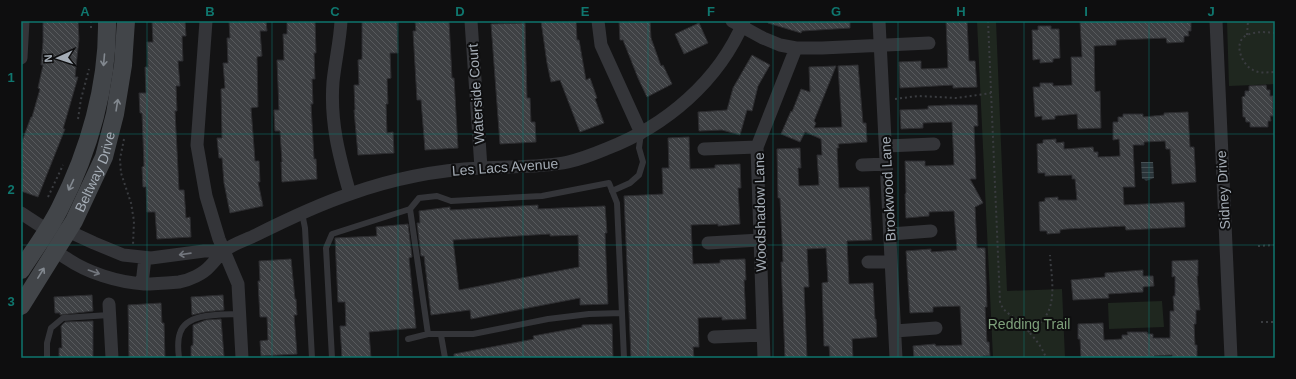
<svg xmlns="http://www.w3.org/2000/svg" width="1296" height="379" font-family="Helvetica,sans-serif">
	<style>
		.green { fill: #1f271f }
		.water { fill: url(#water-rules) }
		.building { fill: url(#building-back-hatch); stroke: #2d2d30; fill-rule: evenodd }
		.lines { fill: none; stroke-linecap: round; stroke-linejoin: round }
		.path { stroke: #3a3c40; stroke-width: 2; stroke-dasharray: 2 3; stroke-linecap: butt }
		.lane { stroke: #343539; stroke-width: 6 }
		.street { stroke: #343539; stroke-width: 13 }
		.secondary { stroke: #424549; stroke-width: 18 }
		.oneway { stroke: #82888f }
		.oneway2 { stroke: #72767d }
		.grid { fill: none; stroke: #0f766e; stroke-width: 1; stroke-opacity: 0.55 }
		.labels { text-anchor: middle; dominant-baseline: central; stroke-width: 4; stroke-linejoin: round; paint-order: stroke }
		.street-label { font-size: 14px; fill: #a4acb5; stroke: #0e0e0f }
		.park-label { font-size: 14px; fill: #7ea07b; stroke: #0e0e0f }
		.neatline { fill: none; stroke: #0f766e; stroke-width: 1.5 }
		.grid-label { font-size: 13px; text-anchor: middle; font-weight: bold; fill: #0f766e }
	</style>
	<defs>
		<pattern id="water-rules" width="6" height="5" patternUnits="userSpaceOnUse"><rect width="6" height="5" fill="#2b353a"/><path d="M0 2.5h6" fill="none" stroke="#475054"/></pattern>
		<pattern id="building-back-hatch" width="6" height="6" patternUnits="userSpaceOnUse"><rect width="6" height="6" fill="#3f4144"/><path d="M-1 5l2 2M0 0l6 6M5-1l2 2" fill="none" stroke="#585a5d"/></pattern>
	</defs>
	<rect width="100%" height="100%" fill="#131314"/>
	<path class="green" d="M977 21H996L1007 291 1062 289 1065 358H993Z
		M1227 21H1275V84L1229 86Z
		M1162 301 1164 327 1109 329 1108 303Z"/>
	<path class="water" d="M1141 162H1153L1154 178 1146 181 1144 179H1142Z"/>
	<path class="building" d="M43 21H78L79 39 75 77H78L63 129H65L38 197 21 191V144L31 117H32L40 89 38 88 43 65H41L43 42Z
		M152 21H185L186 36H182L183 61H178L180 86H176L177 111H175L179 190H184L186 218 190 217 191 237 157 239 155 212H147L146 187H143L142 167 144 166 142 113H140L139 93H146L145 67H148L147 42H153Z
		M229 21H266L267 31H260L262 56 257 57 258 107 251 108 255 161H259L260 182H258L263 206 230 213 224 183 222 158H219L217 138H222L221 89 225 88 223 63H228L227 38H230Z
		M287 21H315L316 53H314L315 79H312L313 104H311L314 159H316L317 179 282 182 281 162H282L280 131H275L274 110H279L277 60H284L283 34H287Z
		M362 21H397L398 53H390L391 78 387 79 388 104H386L387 133 393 132 394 153 358 155 354 110H355L354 85H359L358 60 362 59Z
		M415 21H449L452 78H454L458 148 425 150 421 100H417L413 31H416Z
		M541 21H576L577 40H579L586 80 590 78 597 98 595 99 604 123 580 132 560 80 551 82 547 63Z
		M619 21H650L651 38 661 66 663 65 672 84 647 97 638 78 623 40H620Z
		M768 21H850V28L802 31 801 33 768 23Z
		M946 21H967L969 61H975L977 87 953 88V85L900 88 899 62 921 61V69L948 68Z
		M1105 21H1183V22H1191V31H1188L1189 36H1184V42L1167 43 1166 38 1116 40V45L1094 46 1095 92 1100 91 1101 128 1078 129 1077 114 1055 116V119L1042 120V116L1035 117 1033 87H1040V83H1053V86L1072 85 1071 57H1082L1080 22Z
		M525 23 527 98H530L531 122H535L536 142 500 144 491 24Z
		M699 23 708 43 684 54 675 34Z
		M1038 26H1051V29H1059L1060 58 1053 59V62L1040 63V59L1033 60 1032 30H1038Z
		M752 55 770 65 758 86 752 111 747 110 740 135 722 130 699 131 698 112 727 110 733 88Z
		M858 65 863 123H866L867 142 838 144 839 148H837L839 188 869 187 872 240 847 241 849 284 873 283 875 319H876L877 337 852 339 853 358H830L829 346H824L822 283 828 282 826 248 807 249 809 287H804L807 358H785L781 262H783L780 198H778L777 149 800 148 801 168H798L799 186 819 185 817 155H822L821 139 805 132 800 142 781 134 791 111 792 112 801 89 810 92 809 67 836 66 814 121 816 123 814 128 842 127 838 66Z
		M1266 85 1267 90H1270V96H1273V116H1270L1271 121H1268V127H1250V122H1246L1245 117H1243L1242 97 1245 96V91H1249V86Z
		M949 105H977L978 126H974L976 179H970L983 203 975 207 977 248H985L987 307H985L987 342H989L990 356H983V358H914L913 346 935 344 936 346 962 345 960 306 933 307V312L910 313 906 251 931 249V252L957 250 954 211 929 212V216L906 218 905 194 906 193 905 161H925V166L954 165 952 122 923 123V128L901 129 900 110 928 109V106Z
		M1188 112 1190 147H1194L1196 182 1172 184 1170 149H1166L1165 141 1144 142V145H1133L1135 187H1123L1124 205 1184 202 1185 227 1126 230 1125 226 1067 229 1060 230V233L1047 234V231H1040L1039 202 1045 201V198L1058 197V200H1077L1075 179H1072V175L1045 176V173H1038L1037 144 1043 143V140L1056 139V143L1064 142V149L1093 147 1094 152H1098V157L1120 156 1119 139 1113 140V122H1118V117H1123V114H1143V117L1164 115V113Z
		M689 137 690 169 715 168V165L740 164 741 188H738L740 224 718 226V224L691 225 693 264 720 263V260L745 259 746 280H744L746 319 722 320V317L698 318 699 347H693L694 358H631L624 196 663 194 662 168H669L668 138Z
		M538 205V209L605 206 607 233H605L608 304 580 305V298L471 319 470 310 431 315 424 256H421L417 223H420L419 211 450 207V210ZM550 234V236L578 235 579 267 459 290 453 240Z
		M408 224 412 257 409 258 416 328 369 332 371 358H342L340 326H346L345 302H338L335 238 377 236 376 227Z
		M291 259 295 299H296L297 315H294L297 354 261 356 260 341 268 340 267 317H260L258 281H260L259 261Z
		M1198 260V276H1197L1200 310H1196V324H1194L1195 345H1197V358H1172V355L1154 356V358H1081L1080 339H1078V324L1103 323 1104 340 1122 339V335H1128L1127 332H1147L1148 334H1153V338H1170V311H1174L1173 296H1175V276L1172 277V261Z
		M1143 270V276H1153L1154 286 1143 287V292L1108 294 1109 298 1073 300 1071 280 1105 277V273Z
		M92 295 93 311 60 315V313H55L54 297Z
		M223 295 224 310 205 312 192 315 191 297Z
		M161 303 162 323H164L165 358H129L128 305Z
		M221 319 224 356 191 357V346L193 345V325L206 320Z
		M93 321V358H59V348H62L61 326 65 322Z
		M612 324 613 358H454V354L534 339 533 336 582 327V325Z"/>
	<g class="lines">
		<path class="path" d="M91 21V29
			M988 21 1000 302C1003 311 1009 314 1017 320 1028 331 1041 343 1046 358
			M1275 33C1266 32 1257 31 1247 35 1232 42 1242 65 1253 70 1260 74 1268 72 1275 72
			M1247 35 1248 21
			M895 99 918 96 957 98 991 93
			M78 119 81 99 89 69
			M124 139 120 159 121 173 131 203 134 221 133 245
			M48 197 63 165
			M1258 246 1275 245
			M1261 322H1275
			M1028 332C1034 328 1041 323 1045 317 1057 301 1051 274 1050 255"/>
		<path class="lane" d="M612 191 630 183 639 175 643 162 639 148 641 133
			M410 209 428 334
			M302 213 305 228 312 358
			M441 335 445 358
			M408 339 428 334H473L548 319 589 314 622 313
			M47 358V343L51 328 63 318 109 315
			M179 358C178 350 177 341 180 333 186 312 222 315 240 314
			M332 358 326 248 332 234 410 209 419 198 437 196 451 201 542 196 609 183 617 203 624 358"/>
		<path class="street" d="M206 21 197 145 206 196 219 239 238 284 242 358
			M341 21C340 41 335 62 333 82 330 122 339 156 350 194
			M471 21 481 168
			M598 21 601 45 641 133
			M732 21 763 38 780 45 796 48H822L929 43
			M879 21 896 358
			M1216 21 1231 358
			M21 58 23 21
			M886 146 934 144
			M704 149 757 147
			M862 165 887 164
			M21 213 47 230 68 231 94 243 123 255 151 258 204 251H224
			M890 234 931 231
			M708 243 760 240
			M53 244C53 244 56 250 56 251 58 253 63 256 66 258 88 273 117 282 144 284 156 284 167 283 179 282 190 280 203 274 210 266 215 261 219 255 224 251 232 244 246 240 256 235 286 220 317 205 350 194 392 179 437 170 481 168 510 166 540 168 568 162 581 159 594 154 606 149 666 126 719 81 744 21
			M868 262H891
			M142 284 145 258
			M109 304 112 358
			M895 331 936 328
			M714 337 763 335
			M764 358 757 147 796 48"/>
		<g class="secondary">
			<path d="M21 270C34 250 49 230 60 208 89 151 108 85 107 21"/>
			<path id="s1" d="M21 306 74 221 104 157 115 114 123 65 126 21"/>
		</g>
	</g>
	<defs><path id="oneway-shaft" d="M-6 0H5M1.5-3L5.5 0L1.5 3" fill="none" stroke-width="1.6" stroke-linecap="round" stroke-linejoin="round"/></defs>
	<g class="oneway">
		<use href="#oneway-shaft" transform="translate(104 60) rotate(95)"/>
		<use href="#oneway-shaft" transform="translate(117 105) rotate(-81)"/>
		<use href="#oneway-shaft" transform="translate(71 185) rotate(115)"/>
		<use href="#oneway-shaft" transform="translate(41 273) rotate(-58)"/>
	</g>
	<g class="oneway2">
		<use href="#oneway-shaft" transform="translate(185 254) rotate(172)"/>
		<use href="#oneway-shaft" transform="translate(94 272) rotate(19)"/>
	</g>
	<path class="grid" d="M147 21V358M272 21V358M398 21V358M523 21V358M648 21V358M773 21V358M898 21V358M1024 21V358M1149 21V358M21 134H1275M21 245H1275"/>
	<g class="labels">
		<g class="street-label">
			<text transform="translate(476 94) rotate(-94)">Waterside Court</text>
			<text transform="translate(505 167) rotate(-4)">Les Lacs Avenue</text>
			<text stroke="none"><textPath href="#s1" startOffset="154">Beltway Drive</textPath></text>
			<text transform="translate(888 189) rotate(-93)">Brookwood Lane</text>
			<text transform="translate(1223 190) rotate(-93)">Sidney Drive</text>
			<text transform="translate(760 212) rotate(-91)">Woodshadow Lane</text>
		</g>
		<g class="park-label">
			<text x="1029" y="324">Redding Trail</text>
		</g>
	</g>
	<rect width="1296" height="379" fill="none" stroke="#0e0e0f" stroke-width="44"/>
	<g transform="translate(58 58) rotate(267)" stroke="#0e0e0f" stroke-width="3" paint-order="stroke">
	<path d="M0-3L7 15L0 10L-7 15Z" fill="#a4acb5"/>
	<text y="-6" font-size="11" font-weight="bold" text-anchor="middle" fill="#a4acb5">N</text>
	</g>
	<rect x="22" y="22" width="1252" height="335" class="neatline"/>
	<g class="grid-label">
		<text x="85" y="16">A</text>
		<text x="210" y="16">B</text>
		<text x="335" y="16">C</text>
		<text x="460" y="16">D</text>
		<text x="585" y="16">E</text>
		<text x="711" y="16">F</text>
		<text x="836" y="16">G</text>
		<text x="961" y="16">H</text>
		<text x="1086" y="16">I</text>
		<text x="1211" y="16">J</text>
		<text x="11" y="82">1</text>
		<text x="11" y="194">2</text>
		<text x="11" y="306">3</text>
	</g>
</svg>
